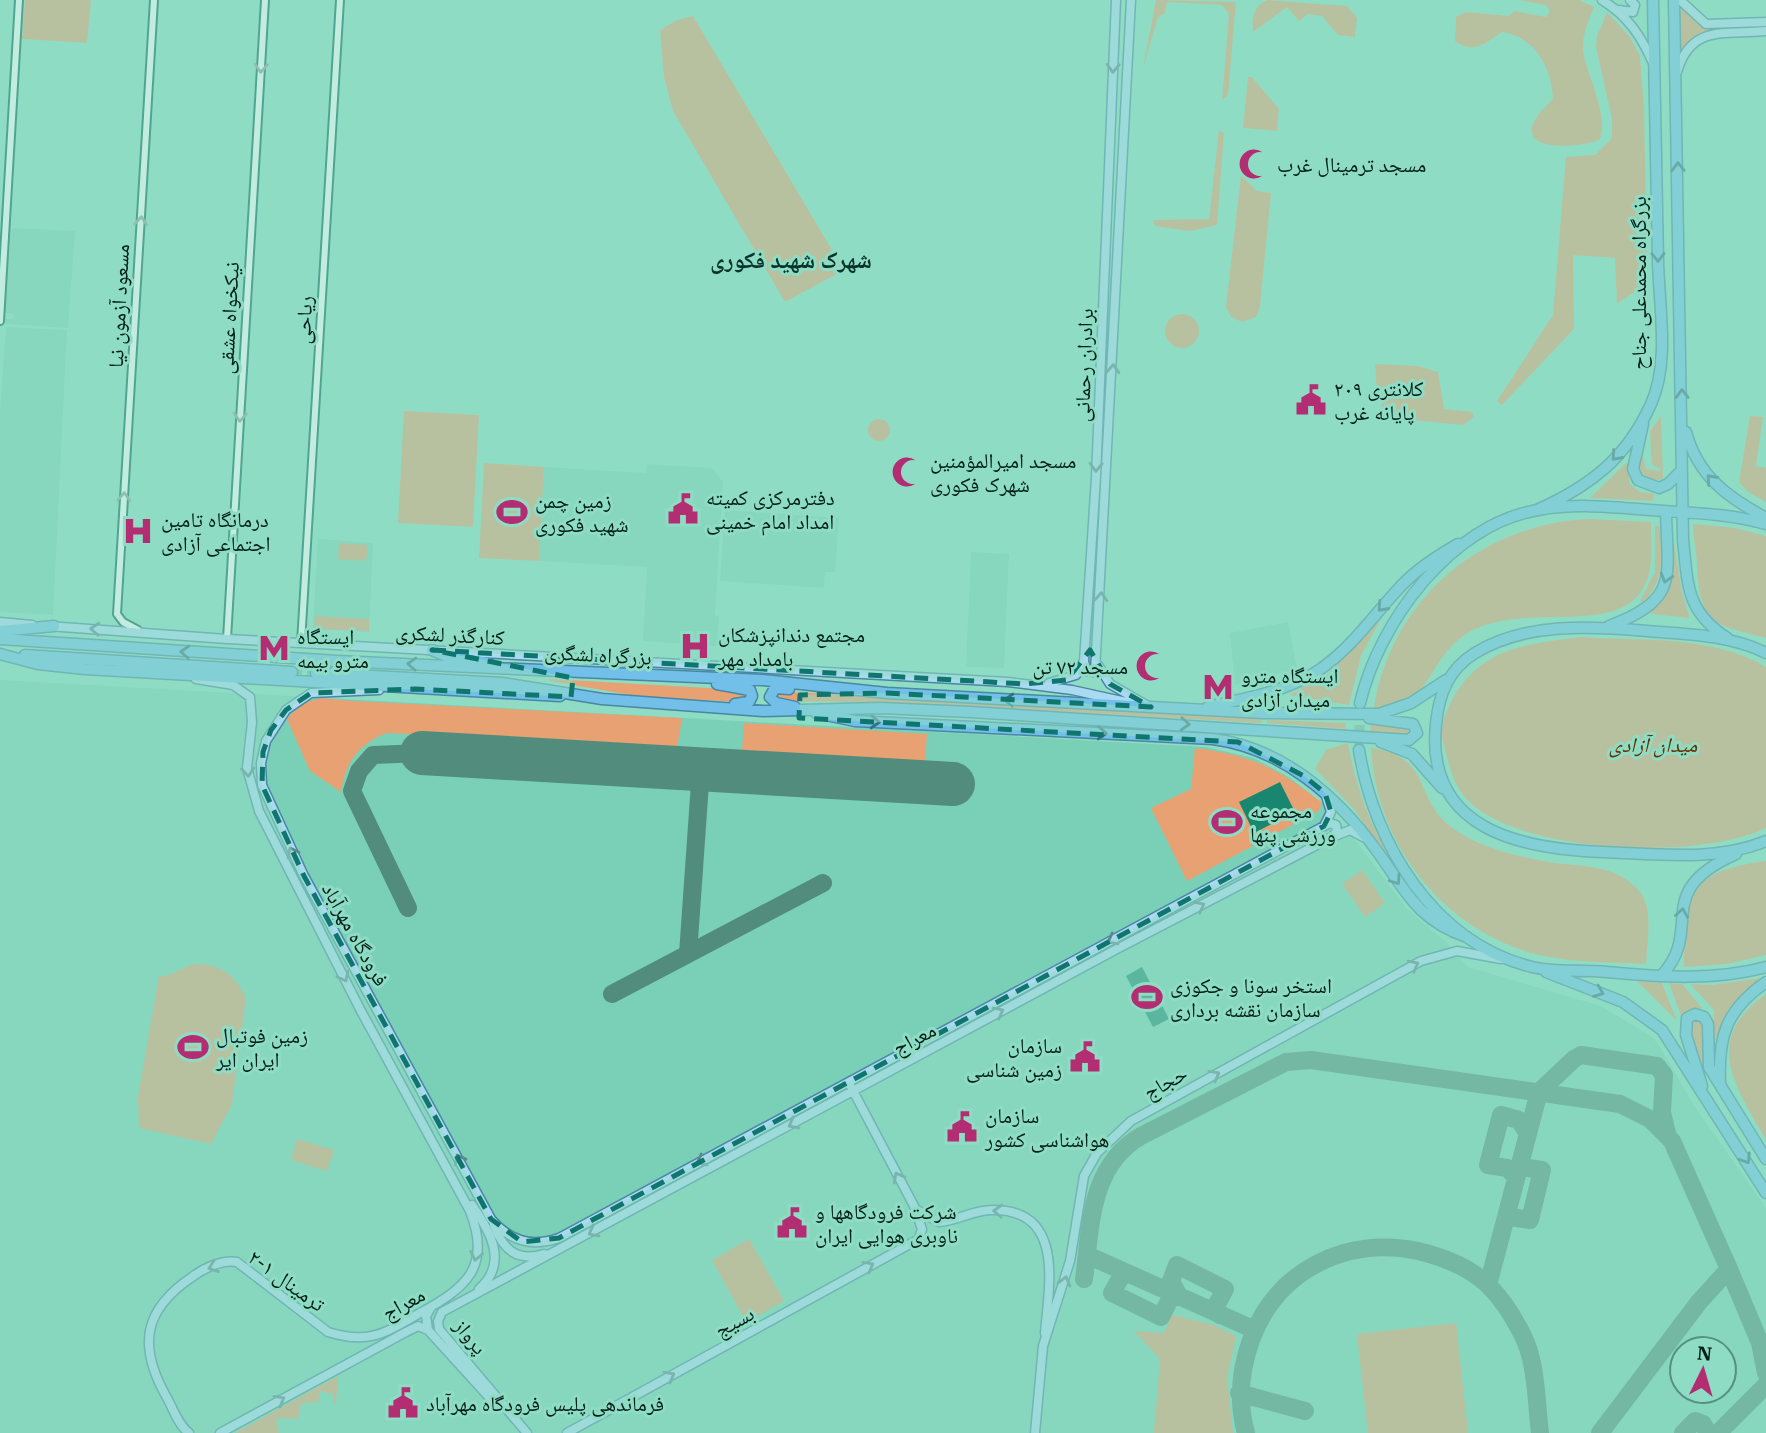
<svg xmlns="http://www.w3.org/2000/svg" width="1766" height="1433" font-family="'IBM Plex Serif','Noto Naskh Arabic',serif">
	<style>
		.built { fill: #7ad0b7; fill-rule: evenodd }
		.green { fill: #e8a172 }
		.water { fill: #198770 }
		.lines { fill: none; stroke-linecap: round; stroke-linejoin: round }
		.taxiway { stroke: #528c7c; stroke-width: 18 }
		.runway { stroke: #528c7c; stroke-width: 44 }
		.highway-tunnel { stroke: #72b6a2; stroke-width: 10; stroke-dasharray: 10 5; stroke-linecap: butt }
		.minor-casing { stroke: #066250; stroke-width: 10 }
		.major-casing { stroke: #4a87a0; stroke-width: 11 }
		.highway-casing { stroke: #4a87a0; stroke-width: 13 }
		.minor { stroke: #fff; stroke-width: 6 }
		.major { stroke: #aad9f2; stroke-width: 8 }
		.highway { stroke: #72bfe9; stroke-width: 10 }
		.oneway { stroke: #8c9a97 }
		.oneway2 { stroke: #5e8590 }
		.oneway3 { stroke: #396f80 }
		.marked { fill: none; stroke: #0f766e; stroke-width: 5; stroke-dasharray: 14 9; stroke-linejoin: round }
		.labels { text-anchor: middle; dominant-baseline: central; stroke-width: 6; stroke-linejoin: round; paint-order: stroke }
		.poi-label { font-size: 21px; fill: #001f18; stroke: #8fdcc5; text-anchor: start }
		.street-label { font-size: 21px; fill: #001f18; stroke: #8fdcc5 }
		.park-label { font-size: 21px; font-style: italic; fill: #673102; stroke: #8fdcc5 }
		.neighbourhood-label { font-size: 23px; font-weight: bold; fill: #08342a; stroke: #8fdcc5 }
	</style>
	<rect width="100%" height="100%" fill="#8fdcc5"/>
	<path class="built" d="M14 228 75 231 68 328 5 324V319H13V314L5 313 11 230Z
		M6 327 67 330 53 615 0 612V412Z
		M647 464 712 468 723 482 715 615 719 616 717 646 643 641 647 567 539 561 544 467 646 473Z
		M725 510 839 518 835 572H825L824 588 720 581Z
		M318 539 373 543 369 632 313 629Z
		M971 552 1009 554 1004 668 966 667Z
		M1288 622 1297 669 1235 685 1230 633Z
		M0 680 1206 747 1254 758 1289 777 1321 802 1356 841 1407 909 1445 941 1468 967 1601 1006 1652 1037 1660 1047 1695 1107 1766 1208V1433H0ZM1682 1349H1724V1391H1682Z"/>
	<path class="green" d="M25 0H91L87 43 22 39Z
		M1156 0 1236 2 1228 95 1222 100 1229 14 1222 5 1167 2 1165 13 1158 17 1143 68Z
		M1268 0 1347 6 1357 18 1355 37 1338 35 1322 16 1308 14 1299 21 1287 7 1253 32C1252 18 1253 5 1268 0Z
		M1519 0H1579L1594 7C1589 21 1582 35 1583 50 1586 74 1611 119 1599 140 1583 147 1516 154 1535 120 1539 112 1548 105 1553 98 1551 67 1535 37 1502 32 1486 43 1473 55 1455 41L1456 17 1466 12 1509 16 1514 11 1546 17 1550 11 1546 5Z
		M1679 5 1703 26 1746 29C1717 29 1698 28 1680 53Z
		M1607 12 1630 37 1640 56 1644 108 1647 266 1637 290 1617 304 1615 258 1573 255 1574 329 1502 405 1497 401 1553 315 1566 157 1595 155 1612 138V119L1596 47 1597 36Z
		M693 16 844 270 785 302 673 111 664 77 660 30 677 20Z
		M1248 77H1252L1279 109 1277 131 1243 128Z
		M1219 130 1224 133 1217 225 1190 231 1155 226 1153 220 1209 219Z
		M1241 175 1257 191 1271 193 1260 307 1256 317 1242 322 1231 317 1226 307Z
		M1165 331a17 17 0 1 1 34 0a17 17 0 1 1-34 0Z
		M1375 364 1418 366 1438 372 1444 409 1472 412 1474 417 1463 425 1381 417 1382 394 1377 393Z
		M404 411 479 415 473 527 398 523Z
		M1661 416 1663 479 1649 481 1640 470 1641 444 1646 469 1660 471V468L1652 465 1650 431Z
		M1750 416 1763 417 1756 466 1766 468V502L1748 492 1739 482Z
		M868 430a11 11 0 1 1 22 0a11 11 0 1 1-22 0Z
		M1627 462 1630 484 1640 492 1654 494 1653 501 1590 498Z
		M484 463 544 467 539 561 479 558Z
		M1590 519 1651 522C1651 548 1656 577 1636 598 1599 635 1504 598 1457 641 1424 671 1432 704 1374 708 1391 599 1482 523 1590 519Z
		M1693 524 1735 528 1766 536V638C1715 625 1700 625 1697 568 1697 553 1693 539 1693 524Z
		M1655 526H1659C1664 555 1664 581 1643 603L1640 601 1655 572Z
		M1673 537 1682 593 1690 618 1651 614 1671 583Z
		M339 543 368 545 366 561 338 559Z
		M315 616 369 619V631L314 629Z
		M1381 619 1361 656 1349 705 1289 695 1329 673Z
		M1582 637C1641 641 1714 635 1766 667V828C1700 860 1532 854 1474 806 1453 788 1451 771 1444 746 1439 731 1443 720 1449 706 1477 648 1524 644 1582 637Z
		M549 679 744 690 749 694 744 702 643 697 549 681Z
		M776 691 1261 719V723L903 703 780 701H776Z
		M321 698 353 701 682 718 677 748 387 733C360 743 345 762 341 792L310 771 287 719 301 704Z
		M1267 720 1346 723 1345 729 1267 723Z
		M744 723 927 734 925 762 742 751Z
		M1371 724 1412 728V736L1370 732Z
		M1348 743C1362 820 1390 867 1442 924L1408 888 1354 809 1315 769 1326 750Z
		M1195 748C1250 755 1277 767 1321 802L1320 810 1187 881 1151 808 1191 789Z
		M1371 748C1432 756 1414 798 1450 826 1479 849 1520 857 1556 863 1587 867 1617 865 1639 891 1654 907 1647 943 1646 964 1610 962 1573 963 1539 955 1444 931 1376 845 1371 748Z
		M1766 861V955L1727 964 1684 967C1685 894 1688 871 1766 861Z
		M1362 870 1385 903 1365 917 1342 884Z
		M195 964C221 964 235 975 246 998L232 1104 211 1144 139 1128 138 1097 159 976C171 977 182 967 195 964Z
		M1760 978 1728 1009 1712 1049 1714 1010 1690 984 1713 985Z
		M1637 981 1662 983 1677 1021Z
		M1669 983 1682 984 1702 1008 1681 1016Z
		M1766 994V1140C1735 1086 1701 1040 1766 994Z
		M1699 1018 1704 1024 1705 1071 1689 1031 1690 1020Z
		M297 1139 334 1150 327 1171 291 1160Z
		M749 1239 784 1301 746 1322 712 1260Z
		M1172 1315 1214 1325 1236 1336 1227 1378 1233 1433H1154L1160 1359 1134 1331 1164 1333Z
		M1456 1323 1468 1433H1368L1357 1334Z
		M338 1376 336 1403 333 1405V1394L320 1391 318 1403 306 1402 300 1406 298 1419 276 1418 279 1433H235Z"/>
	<path class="water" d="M1280 782 1295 812 1254 833 1239 802Z
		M1142 967 1169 1019 1153 1027 1126 976Z"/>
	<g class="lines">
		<path class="taxiway" d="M408 908 352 791 359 771 373 755 422 753
			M688 954 823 883
			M612 994 688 954 701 769
			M1510 1217 1530 1220 1542 1170 1522 1167 1515 1176 1507 1168 1488 1165 1501 1115 1519 1120 1527 1132
			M1087 1255 1255 1330
			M1729 1269 1760 1343 1766 1373
			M1130 1274 1122 1275 1112 1293 1161 1317 1170 1299 1179 1296 1171 1281 1177 1265 1225 1289 1216 1306 1220 1315
			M1084 1279C1091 1227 1089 1166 1141 1136L1286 1062 1311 1060 1620 1104 1650 1119 1672 1141 1729 1269 1699 1302 1600 1433
			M1488 1285 1539 1092 1574 1059 1581 1055 1657 1066 1664 1075 1662 1112 1668 1137
			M1239 1393 1305 1411
			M1246 1433C1237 1401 1240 1371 1251 1340 1277 1270 1346 1236 1418 1251 1443 1257 1470 1267 1489 1286 1502 1299 1514 1318 1522 1334 1537 1362 1536 1402 1540 1433
			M1683 1433 1695 1421 1703 1424 1708 1433
			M1718 1433 1766 1385"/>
		<path class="runway" d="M422 753 953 784"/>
		<path class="highway-tunnel" d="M292 672 316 673
			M1359 750 1360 707"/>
		<g class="minor-casing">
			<path id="minor" d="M0 321 19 0
				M138 630 123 622 117 614 154 0
				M227 639 265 0
				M301 643 340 0"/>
		</g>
		<g class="major-casing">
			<path id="major" d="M1602 0C1628 16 1641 36 1653 63
				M1680 0 1706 24 1766 22
				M1619 10 1633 12 1635 5 1630 0
				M1677 72C1691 24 1725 35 1766 31
				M0 622 32 625
				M48 626 227 639 1008 682 1072 690 1131 703
				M1084 661 1086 671 1095 672 1131 0
				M1098 665 1110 684 1148 706
				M1049 683 1076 675 1084 661 1096 477 1116 0
				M379 690 311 693 286 710 266 741 261 763 262 785 304 876 491 1219C511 1242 532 1247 559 1238L1324 826 1331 812 1326 796
				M1324 826 1330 823 1336 825 1337 831 1332 837
				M472 1205C490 1231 509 1263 479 1289
				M917 1210 939 1222C957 1221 973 1210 992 1210 1065 1209 1049 1285 1045 1333
				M494 1225C503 1250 517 1262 544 1254
				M431 1307 426 1316 428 1330 489 1397 502 1405
				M189 1433C178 1425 173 1408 166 1396 138 1346 143 1310 192 1277 204 1268 223 1259 237 1262L328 1332C369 1345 385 1333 420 1313 466 1288 492 1267 470 1211L361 1011 259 811 247 768 252 722 250 697 233 685 196 679
				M220 1433 406 1332 418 1326 428 1330
				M527 1433 439 1329 438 1321 442 1312 1115 950 1330 838 1350 830 1363 837
				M567 1433 919 1239 922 1229 914 1206 851 1087
				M1035 1433 1043 1346 1070 1261 1084 1176 1097 1153 1131 1121 1421 961 1457 951 1501 959"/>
		</g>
		<g class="highway-casing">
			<path id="highway" d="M1674 0 1683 540C1688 586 1686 611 1727 638
				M1643 424 1633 469 1638 480 1659 488 1668 484 1682 470
				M1686 432C1698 476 1727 497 1766 518
				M1537 510C1590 486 1626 459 1651 404 1670 362 1659 306 1658 261 1657 174 1654 87 1653 0
				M1609 626C1681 599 1667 576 1666 511
				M0 631 54 626
				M0 639 337 661 763 680 887 693 1263 713 1379 714 1411 703 1446 680
				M432 650 446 656 488 663
				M1766 653C1730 635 1687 634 1647 631 1591 626 1526 622 1475 653 1449 669 1439 693 1436 724 1425 829 1519 849 1603 852 1657 854 1715 862 1766 841
				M0 654 38 664 85 669 560 696
				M25 655 292 672
				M316 673 503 683 602 699 763 711 880 708 970 712 1409 740 1417 733 1413 724 1369 718
				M717 684 750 690 752 696 749 702 735 704
				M789 689 775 688 770 697 776 703 795 707
				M1360 703C1379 622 1451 524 1538 510 1575 503 1613 507 1650 510 1689 513 1727 513 1766 524
				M1208 707C1245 698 1287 692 1319 670 1352 648 1375 613 1402 585 1418 568 1437 556 1458 544
				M816 713 855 721 1213 739C1282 748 1337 796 1377 851 1406 891 1417 920 1467 937
				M1381 742 1412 754 1442 788
				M1359 750C1374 844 1434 943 1532 967 1555 973 1582 969 1607 972 1659 977 1715 981 1766 967
				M1546 972 1623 1002 1662 1030 1766 1193
				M1662 975C1705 928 1650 892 1736 854
				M1720 1083C1718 1036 1726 1010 1766 982
				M1702 1086 1686 1035 1687 1018 1695 1014 1704 1017 1708 1024 1709 1067 1766 1159"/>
		</g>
		<use href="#minor" class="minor"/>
		<use href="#major" class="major"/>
		<use href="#highway" class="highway"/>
	</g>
	<defs><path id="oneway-chevron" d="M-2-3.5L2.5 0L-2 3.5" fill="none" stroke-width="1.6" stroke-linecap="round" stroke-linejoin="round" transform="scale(1.75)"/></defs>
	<g class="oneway">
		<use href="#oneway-chevron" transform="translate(261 68) rotate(93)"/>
		<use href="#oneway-chevron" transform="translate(141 221) rotate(-86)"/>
		<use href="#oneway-chevron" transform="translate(240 417) rotate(93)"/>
		<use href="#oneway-chevron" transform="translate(124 497) rotate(-87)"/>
	</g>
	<g class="oneway2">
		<use href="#oneway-chevron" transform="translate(1113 68) rotate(92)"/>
		<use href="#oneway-chevron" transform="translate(1113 369) rotate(-87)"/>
		<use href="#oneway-chevron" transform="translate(1096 467) rotate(92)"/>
		<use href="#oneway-chevron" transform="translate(1101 597) rotate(-87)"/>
		<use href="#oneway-chevron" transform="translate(95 629) rotate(-177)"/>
		<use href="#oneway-chevron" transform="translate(248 772) rotate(85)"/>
		<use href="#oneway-chevron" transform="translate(292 852) rotate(-117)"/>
		<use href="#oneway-chevron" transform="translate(1200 906) rotate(-27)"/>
		<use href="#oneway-chevron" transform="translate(1112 940) rotate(152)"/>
		<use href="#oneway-chevron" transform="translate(1414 965) rotate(-27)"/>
		<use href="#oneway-chevron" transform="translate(344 977) rotate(63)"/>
		<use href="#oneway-chevron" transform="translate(999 1012) rotate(-28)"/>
		<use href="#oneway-chevron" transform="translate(1215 1075) rotate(-29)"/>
		<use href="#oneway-chevron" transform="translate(793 1124) rotate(152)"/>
		<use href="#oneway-chevron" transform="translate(459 1159) rotate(-118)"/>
		<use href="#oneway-chevron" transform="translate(701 1161) rotate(152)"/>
		<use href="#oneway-chevron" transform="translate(898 1177) rotate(-118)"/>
		<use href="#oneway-chevron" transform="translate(998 1211) rotate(-177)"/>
		<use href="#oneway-chevron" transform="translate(593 1232) rotate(152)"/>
		<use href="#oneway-chevron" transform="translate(476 1256) rotate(101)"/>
		<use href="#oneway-chevron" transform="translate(869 1266) rotate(-29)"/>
		<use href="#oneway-chevron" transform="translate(213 1267) rotate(161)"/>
		<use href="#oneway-chevron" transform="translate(1065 1281) rotate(-75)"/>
		<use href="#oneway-chevron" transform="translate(670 1376) rotate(-29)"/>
		<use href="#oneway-chevron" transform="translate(280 1400) rotate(-29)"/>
	</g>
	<g class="oneway3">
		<use href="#oneway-chevron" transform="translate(1678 167) rotate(-91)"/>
		<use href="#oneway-chevron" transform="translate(1658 257) rotate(89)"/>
		<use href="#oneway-chevron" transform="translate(1682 394) rotate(-91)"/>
		<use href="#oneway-chevron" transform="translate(1616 456) rotate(132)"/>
		<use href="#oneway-chevron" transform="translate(1711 479) rotate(-132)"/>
		<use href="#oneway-chevron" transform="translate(1666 578) rotate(107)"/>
		<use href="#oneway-chevron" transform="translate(1382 607) rotate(132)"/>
		<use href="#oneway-chevron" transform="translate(185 652) rotate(-177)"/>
		<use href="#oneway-chevron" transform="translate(412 664) rotate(-177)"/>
		<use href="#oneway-chevron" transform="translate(1009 700) rotate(-177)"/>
		<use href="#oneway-chevron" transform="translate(875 722) rotate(3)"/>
		<use href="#oneway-chevron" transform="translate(1185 724) rotate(3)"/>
		<use href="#oneway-chevron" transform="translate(1102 733) rotate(3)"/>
		<use href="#oneway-chevron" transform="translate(1396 880) rotate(54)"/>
		<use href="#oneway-chevron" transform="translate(1682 913) rotate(-81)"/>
		<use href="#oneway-chevron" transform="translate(1599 992) rotate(22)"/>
		<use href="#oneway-chevron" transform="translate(1746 1159) rotate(58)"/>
	</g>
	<path d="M0 0H1766V1433H0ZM432 650 1025 684 1067 680 1090 650 1110 684 1151 707 887 693 800 695 799 718 1238 742 1304 776 1325 793 1331 812 1324 826 559 1238 522 1242 491 1219 304 876 262 785 263 752 271 730 286 710 311 693 415 689 571 697 573 678Z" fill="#8fdcc5" fill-opacity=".55" fill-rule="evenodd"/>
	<path class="marked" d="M432 650 1025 684 1067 680 1090 650 1110 684 1151 707 887 693 800 695 799 718 1238 742 1304 776 1325 793 1331 812 1324 826 559 1238 522 1242 491 1219 304 876 262 785 263 752 271 730 286 710 311 693 415 689 571 697 573 678Z"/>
	<defs>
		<g id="mosque-bare" transform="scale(2.415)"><path d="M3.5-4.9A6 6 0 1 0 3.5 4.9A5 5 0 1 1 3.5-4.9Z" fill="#b32d72" stroke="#8fdcc5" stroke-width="2.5" paint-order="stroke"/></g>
		<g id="civic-bare" transform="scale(2.415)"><path d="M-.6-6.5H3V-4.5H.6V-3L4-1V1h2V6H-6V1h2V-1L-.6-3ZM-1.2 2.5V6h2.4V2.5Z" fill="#b32d72" stroke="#8fdcc5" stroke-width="2.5" paint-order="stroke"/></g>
		<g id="stadium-bare" transform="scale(2.415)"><path d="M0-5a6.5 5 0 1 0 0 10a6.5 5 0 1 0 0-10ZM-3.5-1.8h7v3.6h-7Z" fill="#b32d72" stroke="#8fdcc5" stroke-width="2.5" paint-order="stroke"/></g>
		<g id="hospital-bare" transform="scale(2.415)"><path d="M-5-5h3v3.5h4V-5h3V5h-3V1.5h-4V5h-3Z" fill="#b32d72" stroke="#8fdcc5" stroke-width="2.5" paint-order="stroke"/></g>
		<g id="metro-bare" transform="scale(2.415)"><path d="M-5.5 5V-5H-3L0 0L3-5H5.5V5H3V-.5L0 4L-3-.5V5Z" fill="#b32d72" stroke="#8fdcc5" stroke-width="2.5" paint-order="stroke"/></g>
	</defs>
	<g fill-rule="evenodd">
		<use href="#mosque-bare" x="1254" y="164"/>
		<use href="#civic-bare" x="1311" y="400"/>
		<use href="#mosque-bare" x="907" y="472"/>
		<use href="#civic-bare" x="683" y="509"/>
		<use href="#stadium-bare" x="512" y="512"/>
		<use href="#hospital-bare" x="138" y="531"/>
		<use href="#hospital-bare" x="695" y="646"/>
		<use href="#metro-bare" x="274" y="648"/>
		<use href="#mosque-bare" x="1151" y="666"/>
		<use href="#metro-bare" x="1218" y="687"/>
		<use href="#stadium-bare" x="1227" y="822"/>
		<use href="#stadium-bare" x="1147" y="997"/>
		<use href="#stadium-bare" x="193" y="1047"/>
		<use href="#civic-bare" x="1085" y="1057"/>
		<use href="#civic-bare" x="962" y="1127"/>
		<use href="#civic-bare" x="792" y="1223"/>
		<use href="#civic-bare" x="403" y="1403"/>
	</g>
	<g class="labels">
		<g class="poi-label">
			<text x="1277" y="164">مسجد ترمینال غرب</text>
			<text x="1334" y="388">کلانتری ۲۰۹<tspan x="1334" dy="24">پایانه غرب</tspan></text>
			<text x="930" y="460">مسجد امیرالمؤمنین<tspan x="930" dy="24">شهرک فکوری</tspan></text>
			<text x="706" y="497">دفترمرکزی کمیته<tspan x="706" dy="24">امداد امام خمینی</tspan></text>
			<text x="535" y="500">زمین چمن<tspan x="535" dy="24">شهید فکوری</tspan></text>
			<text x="161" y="519">درمانگاه تامین<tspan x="161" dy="24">اجتماعی آزادی</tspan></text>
			<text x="718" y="634">مجتمع دندانپزشکان<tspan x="718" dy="24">بامداد مهر</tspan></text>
			<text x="297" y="636">ایستگاه<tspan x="297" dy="24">مترو بیمه</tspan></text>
			<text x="1128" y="666" text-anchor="end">مسجد ۷۲ تن</text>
			<text x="1241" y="675">ایستگاه مترو<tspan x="1241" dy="24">میدان آزادی</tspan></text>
			<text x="1250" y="810">مجموعه<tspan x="1250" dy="24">ورزشی پنها</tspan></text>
			<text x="1170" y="985">استخر سونا و جکوزی<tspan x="1170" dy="24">سازمان نقشه برداری</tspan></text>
			<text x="216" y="1035">زمین فوتبال<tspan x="216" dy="24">ایران ایر</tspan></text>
			<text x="1062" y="1045" text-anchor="end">سازمان<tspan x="1062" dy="24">زمین شناسی</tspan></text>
			<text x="985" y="1115">سازمان<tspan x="985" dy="24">هواشناسی کشور</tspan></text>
			<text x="815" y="1211">شرکت فرودگاهها و<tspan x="815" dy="24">ناوبری هوایی ایران</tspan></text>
			<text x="426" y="1403">فرماندهی پلیس فرودگاه مهرآباد</text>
		</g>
		<g class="street-label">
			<text transform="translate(1638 283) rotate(-90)">بزرگراه محمدعلی جناح</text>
			<text transform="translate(118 306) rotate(-87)">مسعود آزمون نیا</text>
			<text transform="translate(228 318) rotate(-87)">نیکخواه عشقی</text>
			<text transform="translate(303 320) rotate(-87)">ریاحی</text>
			<text transform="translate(1083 365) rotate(-88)">برادران رحمانی</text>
			<text transform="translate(450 634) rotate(3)">کنارگذر لشکری</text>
			<text transform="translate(598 654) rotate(3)">بزرگراه لشگری</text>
			<text transform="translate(356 934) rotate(61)">فرودگاه مهرآباد</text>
			<text transform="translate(914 1038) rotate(-28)">معراج</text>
			<text transform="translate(1165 1082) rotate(-29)">حجاج</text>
			<text transform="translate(287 1280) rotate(36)">ترمینال ۱-۲</text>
			<text transform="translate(403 1303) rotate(-29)">معراج</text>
			<text transform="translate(734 1321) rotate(-29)">بسیج</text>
			<text transform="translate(471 1336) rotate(51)">پرواز</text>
		</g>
		<g class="park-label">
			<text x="1653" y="744">میدان آزادی</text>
		</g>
		<g class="neighbourhood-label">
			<text x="791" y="259">شهرک شهید فکوری</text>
		</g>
	</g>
	<g transform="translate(1703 1370) rotate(5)"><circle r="33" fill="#8fdcc5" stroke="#569080" stroke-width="2"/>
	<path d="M0-5L12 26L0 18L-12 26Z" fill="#b32d72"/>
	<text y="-10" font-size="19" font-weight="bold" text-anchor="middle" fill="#001f18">N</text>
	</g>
</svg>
